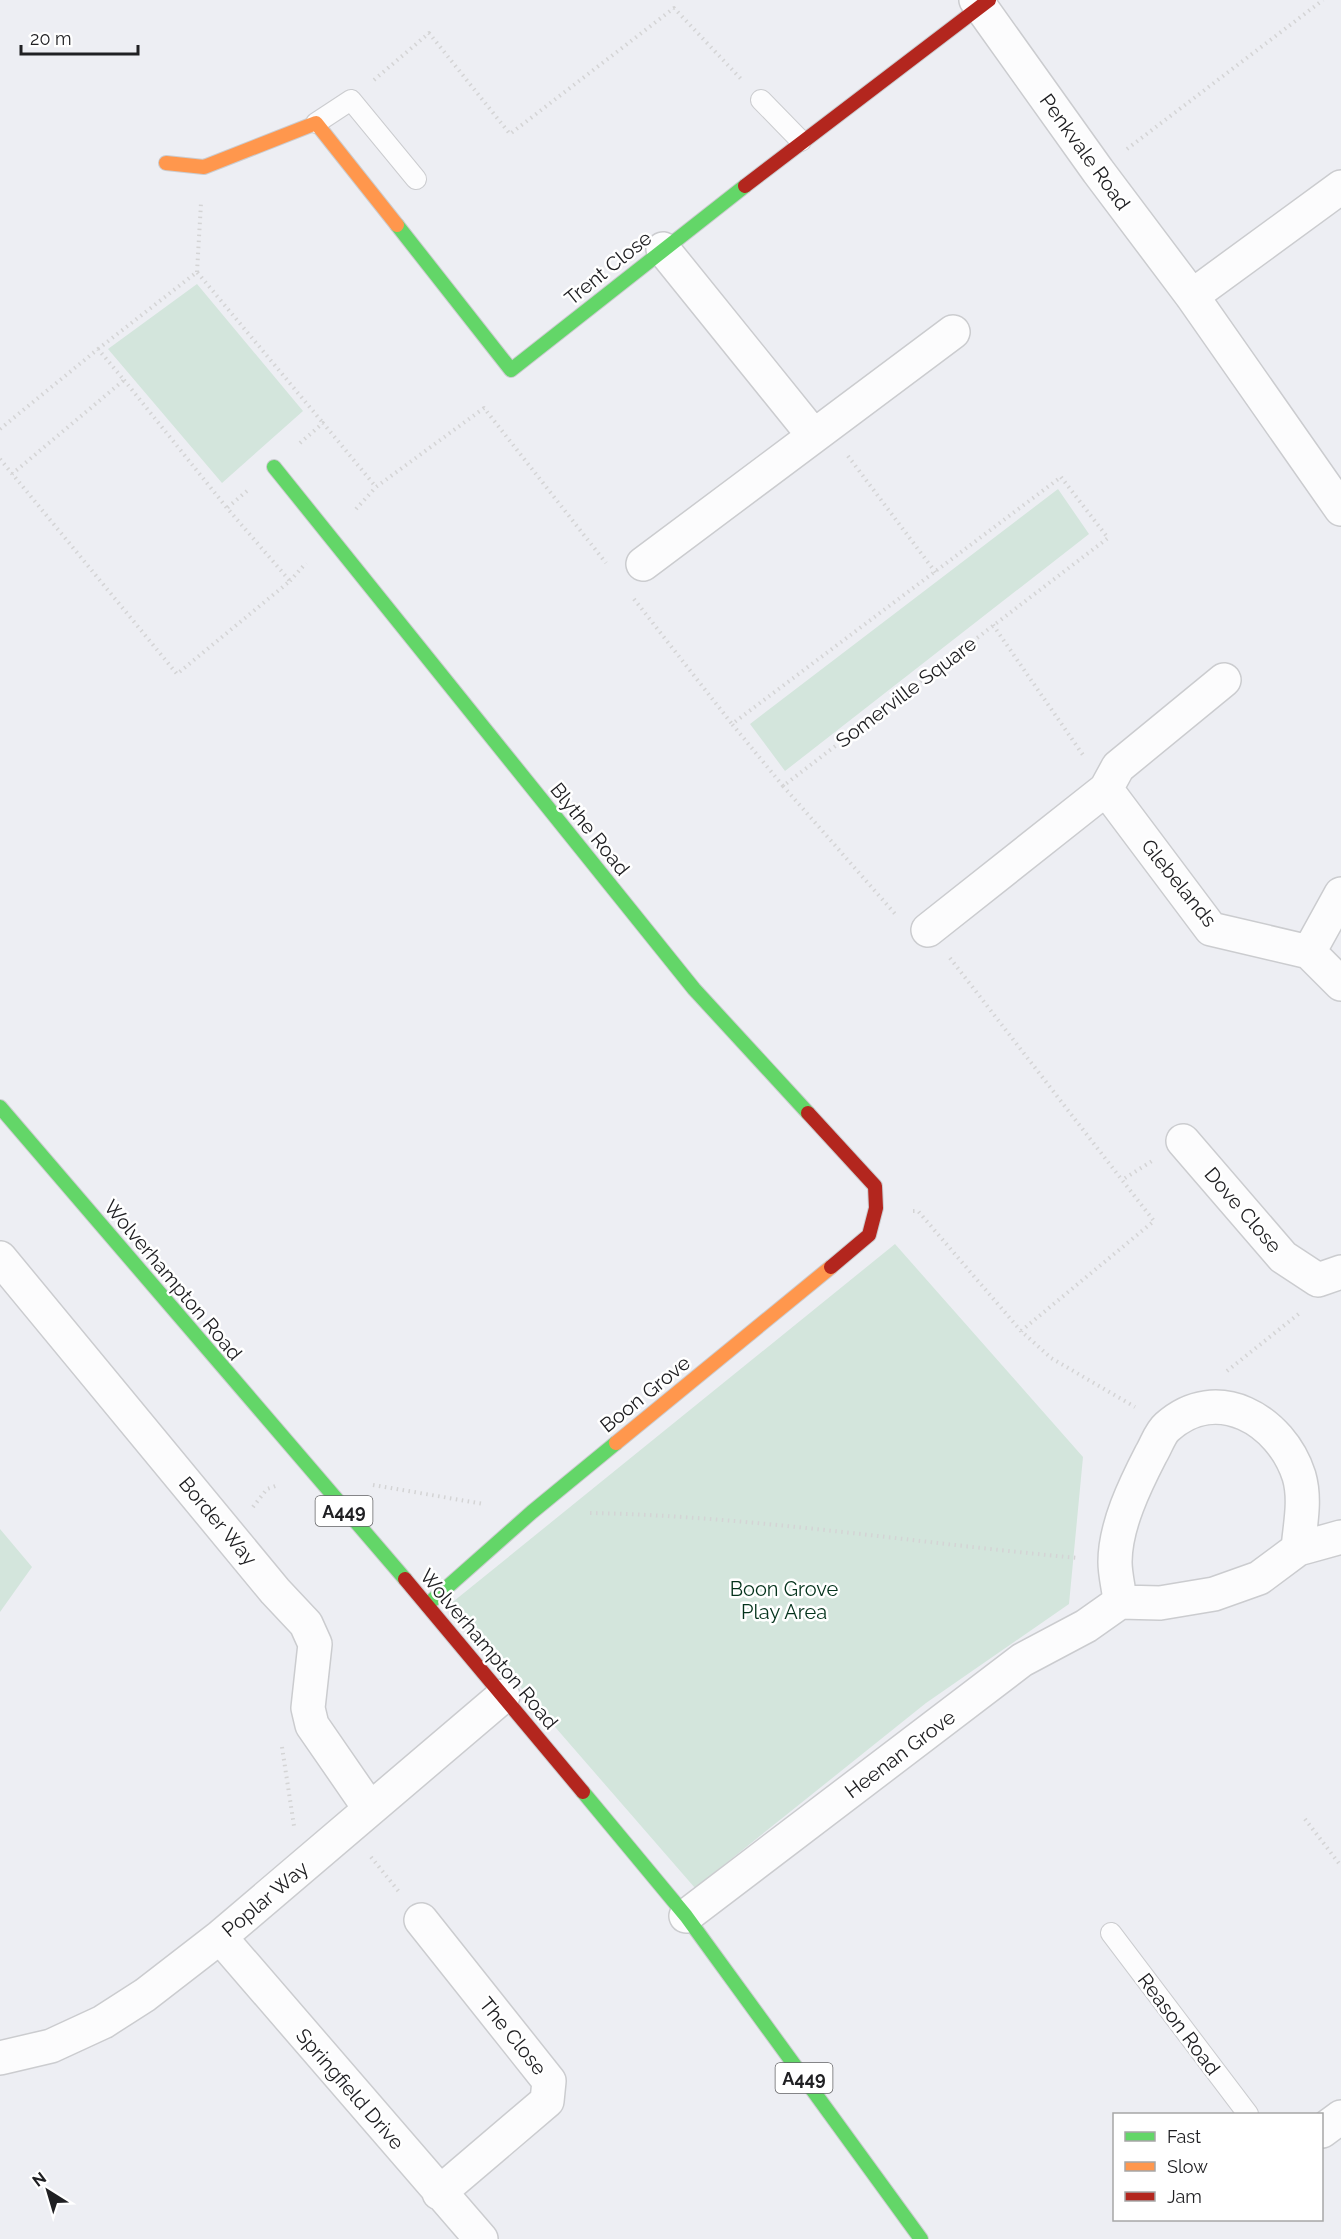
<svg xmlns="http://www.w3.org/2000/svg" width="1341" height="2239" font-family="Raleway,sans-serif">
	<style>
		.green { fill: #d3e5dc }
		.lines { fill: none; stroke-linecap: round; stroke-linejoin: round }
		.lane-casing { stroke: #cbcccf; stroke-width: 22 }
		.street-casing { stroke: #cbcccf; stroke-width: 36 }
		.fast-casing { stroke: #cbcccf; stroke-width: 16 }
		.slow-casing { stroke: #cbcccf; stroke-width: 16 }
		.jam-casing { stroke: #cbcccf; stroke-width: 16 }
		.path { stroke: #d4d4d5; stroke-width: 4; stroke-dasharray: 1.5 4.5; stroke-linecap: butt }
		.lane { stroke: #fcfcfd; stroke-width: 20 }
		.street { stroke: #fcfcfd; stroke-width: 33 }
		.fast { stroke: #63d668; stroke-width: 14 }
		.slow { stroke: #ff974d; stroke-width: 14 }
		.jam { stroke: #b3261e; stroke-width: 14 }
		.labels { text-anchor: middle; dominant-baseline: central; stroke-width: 5; stroke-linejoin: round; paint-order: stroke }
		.shield { fill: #fff; stroke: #636365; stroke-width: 1.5 }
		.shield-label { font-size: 18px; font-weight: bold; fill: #202023 }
		.street-label { font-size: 20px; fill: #202023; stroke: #fff }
		.park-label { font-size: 20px; fill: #04331c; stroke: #fff }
	</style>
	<rect width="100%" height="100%" fill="#edeef3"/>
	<path class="green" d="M197 284 303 411 222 483 108 349Z
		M1058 489 1089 534 785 771 750 724Z
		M895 1244 1083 1457 1069 1604 926 1703 695 1888 449 1605Z
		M0 1529 32 1567 0 1612Z"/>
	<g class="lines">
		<g class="lane-casing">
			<path id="lane" d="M761 100 801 141
				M316 123 351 100 416 179
				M1111 1933 1248 2114"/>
		</g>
		<g class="street-casing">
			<path id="street" d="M976 0 1098 171 1192 296 1341 509
				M663 249 814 436 953 332
				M1192 296 1341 187
				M643 564 814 436
				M1106 789 1211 929 1309 952
				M1341 894 1309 952 1341 984
				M928 930 1106 789 1118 767 1224 680
				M1183 1141 1283 1257 1318 1280 1341 1272
				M0 1258 275 1591 306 1624 315 1644 308 1708 312 1725 370 1809
				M1120 1602C1119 1589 1115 1575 1115 1562 1115 1526 1135 1485 1151 1454 1156 1446 1160 1433 1167 1427 1217 1382 1281 1420 1299 1476 1306 1500 1300 1525 1298 1549
				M686 1916 1022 1660 1086 1626 1120 1602 1160 1603 1214 1594 1259 1578 1298 1549 1341 1537
				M421 1920 549 2081 547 2101 439 2193
				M220 1937 481 2239
				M0 2058 51 2046 103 2022 145 1995 220 1937 503 1696
				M1322 2131 1341 2117"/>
		</g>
		<g class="fast-casing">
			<path id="fast" d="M397 225 511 370 745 186
				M274 467 694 989 808 1113
				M0 1107 405 1579
				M427 1605 532 1512 616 1443
				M583 1792 686 1916 921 2239"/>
		</g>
		<g class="slow-casing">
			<path id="slow" d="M166 163 204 167 316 123 397 225
				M616 1443 831 1267"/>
		</g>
		<g class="jam-casing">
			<path id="jam" d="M745 186 989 0
				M808 1113 875 1186 876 1208 869 1235 831 1267
				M405 1579 583 1792"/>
		</g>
		<path class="path" d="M374 80 429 33 510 134 674 8 741 79
			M1127 149 1323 0
			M197 272 201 203
			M98 349 197 272 323 423
			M124 380 227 508
			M0 429 98 349 124 380 12 474
			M300 443 323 423 376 487 484 408 606 563
			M848 456 936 573
			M0 459 177 674 290 581 227 508 248 490
			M1061 477 1108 538 783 786 732 724Z
			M356 509 376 487
			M290 581 306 563
			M634 599 732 724
			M993 625 1083 755
			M783 786 896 915
			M950 958 1122 1180
			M913 1211H918L1021 1331 1051 1358 1135 1407
			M1021 1331 1154 1221 1122 1180 1152 1161
			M1227 1371 1301 1312
			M373 1485 484 1504
			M253 1507 267 1489 278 1485
			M590 1513C753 1516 915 1543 1078 1558
			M282 1747 294 1826
			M1305 1819 1341 1866
			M371 1857 400 1893"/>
		<use href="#lane" class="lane"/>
		<use href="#street" class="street"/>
		<use href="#fast" class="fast"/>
		<use href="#slow" class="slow"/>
		<use href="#jam" class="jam"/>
	</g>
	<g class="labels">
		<g class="shield">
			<rect x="315.5" y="1496" width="57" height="30" rx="4.5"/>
			<rect x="775.5" y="2063" width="57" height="30" rx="4.5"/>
		</g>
		<g class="shield-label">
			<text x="344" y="1511">A449</text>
			<text x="804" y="2078">A449</text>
		</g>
		<g class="street-label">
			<text transform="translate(1085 152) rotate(54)">Penkvale Road</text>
			<text transform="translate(608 268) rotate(-39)">Trent Close</text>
			<text transform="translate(906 692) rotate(-37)">Somerville Square</text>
			<text transform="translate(590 829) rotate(51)">Blythe Road</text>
			<text transform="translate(1179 883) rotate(51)">Glebelands</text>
			<text transform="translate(1243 1210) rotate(49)">Dove Close</text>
			<text transform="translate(173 1280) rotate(50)">Wolverhampton Road</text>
			<text transform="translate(645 1394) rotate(-39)">Boon Grove</text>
			<text transform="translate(218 1521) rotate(50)">Border Way</text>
			<text transform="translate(489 1649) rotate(50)">Wolverhampton Road</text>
			<text transform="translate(900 1754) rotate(-37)">Heenan Grove</text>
			<text transform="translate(265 1899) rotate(-40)">Poplar Way</text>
			<text transform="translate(1179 2024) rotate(53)">Reason Road</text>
			<text transform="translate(513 2036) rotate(51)">The Close</text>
			<text transform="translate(350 2089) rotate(49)">Springfield Drive</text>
		</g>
		<g class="park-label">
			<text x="784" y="1589">Boon Grove<tspan x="784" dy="23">Play Area</tspan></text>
		</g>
	</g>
	<rect x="1113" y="2113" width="210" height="108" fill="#ffffff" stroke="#a6a6a7" stroke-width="1.5"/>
	<rect x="1125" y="2132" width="30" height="9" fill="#63d668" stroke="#a6a6a7" stroke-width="1.5"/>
	<text x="1167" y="2143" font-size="18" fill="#202023">Fast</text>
	<rect x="1125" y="2162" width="30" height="9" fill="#ff974d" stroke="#a6a6a7" stroke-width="1.5"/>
	<text x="1167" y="2173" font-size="18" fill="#202023">Slow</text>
	<rect x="1125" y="2192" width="30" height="9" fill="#b3261e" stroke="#a6a6a7" stroke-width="1.5"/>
	<text x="1167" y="2203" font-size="18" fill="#202023">Jam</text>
	<g transform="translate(48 2191) rotate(323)" stroke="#ffffff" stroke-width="4.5" paint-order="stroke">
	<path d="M0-4.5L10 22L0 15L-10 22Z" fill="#202023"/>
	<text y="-9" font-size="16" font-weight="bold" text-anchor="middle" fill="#202023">N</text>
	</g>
	<path d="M21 45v9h117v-9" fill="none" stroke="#202023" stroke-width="3"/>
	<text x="30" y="45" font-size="18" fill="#202023" stroke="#ffffff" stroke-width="4.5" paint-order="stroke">20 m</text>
</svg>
